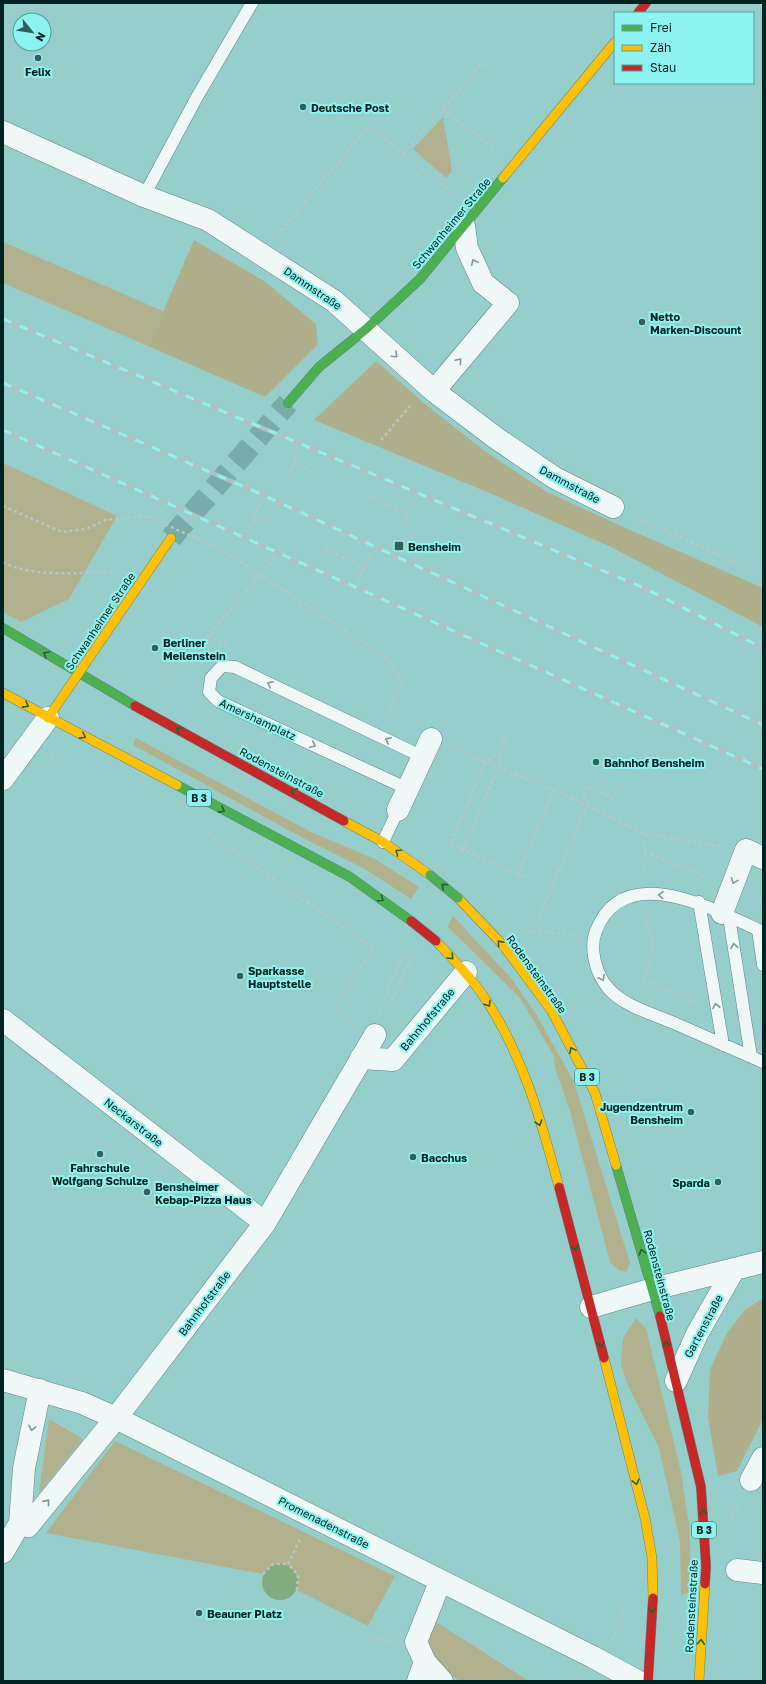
<svg xmlns="http://www.w3.org/2000/svg" width="766" height="1684" font-family="'Golos Text',sans-serif">
	<style>
		.green { fill: #b2b18d }
		.forest { fill: #b0af8b }
		.water { fill: #80ac7e }
		.lines { fill: none; stroke-linecap: round; stroke-linejoin: round }
		.secondary-tunnel { stroke: #78acaa; stroke-width: 22; stroke-dasharray: 22 11; stroke-linecap: butt }
		.lane-casing { stroke: #5b8684; stroke-width: 13 }
		.street-casing { stroke: #5b8684; stroke-width: 23 }
		.fast-casing { stroke: #5b8684; stroke-width: 10 }
		.slow-casing { stroke: #5b8684; stroke-width: 10 }
		.jam-casing { stroke: #5b8684; stroke-width: 10 }
		.path { stroke: #b6c7c7; stroke-width: 2.5; stroke-dasharray: 3 3; stroke-linecap: butt }
		.lane { stroke: #eff8f7; stroke-width: 12 }
		.street { stroke: #eff8f7; stroke-width: 22 }
		.fast { stroke: #4caf50; stroke-width: 9 }
		.slow { stroke: #ffc107; stroke-width: 9 }
		.jam { stroke: #c62828; stroke-width: 9 }
		.rail-casing { stroke: #b1c1c1; stroke-width: 4.5 }
		.rail { stroke: #8df3f0; stroke-width: 3; stroke-dasharray: 9; stroke-linecap: butt }
		.fast-bridge-casing { stroke: #5b8684; stroke-width: 10; stroke-linecap: butt }
		.jam-bridge-casing { stroke: #5b8684; stroke-width: 10; stroke-linecap: butt }
		.path-bridge { stroke: #b6c7c7; stroke-width: 2.5; stroke-dasharray: 3 3; stroke-linecap: butt }
		.fast-bridge { stroke: #4caf50; stroke-width: 9 }
		.jam-bridge { stroke: #c62828; stroke-width: 9 }
		.oneway { stroke: #839897 }
		.oneway2 { stroke: #226136 }
		.poi-dot { fill: #345e5d; stroke: #8df3f0; stroke-width: 1.5 }
		.labels { text-anchor: middle; dominant-baseline: central; stroke-width: 4; stroke-linejoin: round; paint-order: stroke }
		.shield { fill: #8df3f0; stroke: #2a615f; stroke-width: 1 }
		.shield-label { font-size: 10px; font-weight: bold; fill: #002221 }
		.poi-label { font-size: 11px; font-weight: bold; fill: #002221; stroke: #8df3f0; text-anchor: start }
		.street-label { font-size: 11px; fill: #002221; stroke: #8df3f0 }
	</style>
	<rect width="100%" height="100%" fill="#96cecc"/>
	<path class="green" d="M443 117 452 171 446 178 413 149Z
		M3 242 163 311 148 346 3 283Z
		M3 463 117 516 69 599 21 622 3 612Z
		M136 738 311 832 375 859 419 887 411 899 365 869 303 838 133 745Z
		M453 916 511 978 536 1014 574 1082 630 1263 626 1272 619 1270 610 1262 570 1111 555 1068 554 1056 520 998 448 927Z
		M636 1318 646 1329 681 1472 689 1525 692 1590 681 1596 680 1541 659 1448 628 1386 621 1364 623 1338Z
		M49 1419 83 1439 39 1493Z
		M115 1441 395 1576 368 1626 297 1590 298 1575 273 1564 263 1574 46 1533Z
		M433 1620 529 1681H460L446 1672 427 1643Z"/>
	<path class="forest" d="M194 240 264 281 316 324 318 344 265 397 148 346Z
		M376 361 425 404 486 452 545 491 621 526 763 588V627L611 547 492 494 314 420Z
		M763 1298V1419L737 1471 718 1476 708 1418 710 1369 727 1333 744 1311Z"/>
	<path class="water" d="M262 1582a18 18 0 1 1 36 0a18 18 0 1 1-36 0Z"/>
	<g class="lines">
		<path class="secondary-tunnel" d="M171 538 288 403"/>
		<g class="lane-casing">
			<path id="lane" d="M144 196 197 97 252 3
				M408 789 218 701 209 692 211 678 222 666 235 667 423 757
				M383 842 398 810
				M699 902 723 1045
				M729 917 751 1057
				M758 930 763 965
				M763 932C717 911 624 858 596 931 589 949 596 974 608 988 623 1006 653 1014 674 1023 704 1036 733 1049 763 1062"/>
		</g>
		<g class="street-casing">
			<path id="street" d="M3 132 144 196 208 220 334 301 434 391 496 438 555 478 613 507
				M434 391 508 303 483 283 467 248 464 226
				M3 779 48 718
				M398 810 431 739
				M722 913 746 850 763 858
				M3 1020 265 1223
				M361 1058 393 1060 466 972
				M591 1307 653 1289 763 1262
				M3 1380 82 1403 116 1418 593 1657 637 1681
				M676 1381 697 1334 733 1271
				M751 1480 763 1458
				M20 1523 28 1526 116 1418 265 1223 375 1035
				M3 1552 20 1523 24 1468 40 1390
				M737 1570 763 1573
				M440 1582 416 1642 425 1662 442 1681
				M418 1681 425 1662"/>
		</g>
		<g class="fast-casing">
			<path id="fast" d="M288 403 319 367 366 329 420 279 503 178
				M3 628 135 706
				M177 785 350 877 411 921
				M616 1165 660 1316"/>
		</g>
		<g class="slow-casing">
			<path id="slow" d="M503 178 615 42
				M3 693 177 785
				M48 718 171 538
				M344 821 383 842 430 875
				M458 898 502 944 551 1010 595 1093 616 1165
				M436 941C452 958 469 975 482 994 522 1051 541 1120 559 1187
				M604 1358 645 1518 652 1558 653 1598
				M699 1681 705 1584"/>
		</g>
		<g class="jam-casing">
			<path id="jam" d="M638 13 646 3
				M135 706 344 821
				M559 1187 604 1358
				M660 1316 701 1487 706 1566 705 1584
				M648 1681 653 1598"/>
		</g>
		<path class="path" d="M443 109 495 149
			M403 153 444 109 481 64 486 68
			M277 235 369 126 456 196
			M381 440 411 405
			M294 463 312 471
			M288 477 300 450
			M367 495 408 514 401 528
			M3 506 62 532 86 529 105 520 142 516 149 517
			M408 514 414 499
			M255 517 269 524
			M636 517 763 575
			M247 533 261 502
			M220 549 245 565
			M325 549 365 567
			M3 562C30 578 85 573 116 571
			M358 582 371 553
			M569 586 573 587
			M279 587 388 659 402 683 386 717
			M208 636 228 645
			M539 647 550 652
			M165 681 208 636 275 558
			M454 749 554 790 645 834 720 846
			M501 752 486 761 450 844 518 875 532 878
			M51 759 65 756
			M208 833 373 948 335 1008 354 1021
			M463 850 499 766 501 752 507 730
			M645 852 708 878
			M645 874V834
			M518 875 554 790
			M754 898 763 902
			M645 915 654 943 644 979 695 1003
			M533 931 575 935
			M526 934 533 931 587 805 583 795 588 786 613 798 619 786
			M379 1011 403 953 413 955 386 1012
			M729 1522 740 1502
			M263 1574 273 1564H288
			M297 1590 298 1575 288 1564 300 1539
			M370 1639 392 1641
			M612 1640 623 1609H628"/>
		<use href="#lane" class="lane"/>
		<use href="#street" class="street"/>
		<use href="#fast" class="fast"/>
		<use href="#slow" class="slow"/>
		<use href="#jam" class="jam"/>
		<g class="rail-casing">
			<path id="rail" d="M3 319 644 588 763 648
				M3 383 254 491 763 725
				M3 430 763 769"/>
		</g>
		<use href="#rail" class="rail"/>
		<g class="fast-bridge-casing">
			<path id="fast-bridge" d="M430 875 458 898"/>
		</g>
		<g class="jam-bridge-casing">
			<path id="jam-bridge" d="M411 921 436 941"/>
		</g>
		<path class="path-bridge" d="M149 517 220 549
			M245 565 279 587"/>
		<use href="#fast-bridge" class="fast-bridge"/>
		<use href="#jam-bridge" class="jam-bridge"/>
	</g>
	<defs><path id="oneway-chevron" d="M-2-3.5L2.5 0L-2 3.5" fill="none" stroke-width="1.6" stroke-linecap="round" stroke-linejoin="round"/></defs>
	<g class="oneway">
		<use href="#oneway-chevron" transform="translate(474 262) rotate(-114)"/>
		<use href="#oneway-chevron" transform="translate(395 355) rotate(43)"/>
		<use href="#oneway-chevron" transform="translate(459 361) rotate(-50)"/>
		<use href="#oneway-chevron" transform="translate(270 684) rotate(-154)"/>
		<use href="#oneway-chevron" transform="translate(388 740) rotate(-154)"/>
		<use href="#oneway-chevron" transform="translate(313 745) rotate(25)"/>
		<use href="#oneway-chevron" transform="translate(734 881) rotate(111)"/>
		<use href="#oneway-chevron" transform="translate(661 895) rotate(-178)"/>
		<use href="#oneway-chevron" transform="translate(734 946) rotate(-99)"/>
		<use href="#oneway-chevron" transform="translate(602 978) rotate(63)"/>
		<use href="#oneway-chevron" transform="translate(716 1006) rotate(-100)"/>
		<use href="#oneway-chevron" transform="translate(32 1428) rotate(102)"/>
		<use href="#oneway-chevron" transform="translate(47 1502) rotate(-51)"/>
	</g>
	<g class="oneway2">
		<use href="#oneway-chevron" transform="translate(46 654) rotate(-149)"/>
		<use href="#oneway-chevron" transform="translate(26 705) rotate(29)"/>
		<use href="#oneway-chevron" transform="translate(179 730) rotate(-152)"/>
		<use href="#oneway-chevron" transform="translate(83 736) rotate(28)"/>
		<use href="#oneway-chevron" transform="translate(294 791) rotate(-152)"/>
		<use href="#oneway-chevron" transform="translate(222 810) rotate(28)"/>
		<use href="#oneway-chevron" transform="translate(398 852) rotate(-145)"/>
		<use href="#oneway-chevron" transform="translate(444 886) rotate(-139)"/>
		<use href="#oneway-chevron" transform="translate(381 899) rotate(35)"/>
		<use href="#oneway-chevron" transform="translate(500 943) rotate(-131)"/>
		<use href="#oneway-chevron" transform="translate(451 957) rotate(46)"/>
		<use href="#oneway-chevron" transform="translate(488 1004) rotate(58)"/>
		<use href="#oneway-chevron" transform="translate(572 1050) rotate(-118)"/>
		<use href="#oneway-chevron" transform="translate(539 1123) rotate(73)"/>
		<use href="#oneway-chevron" transform="translate(575 1248) rotate(75)"/>
		<use href="#oneway-chevron" transform="translate(642 1252) rotate(-106)"/>
		<use href="#oneway-chevron" transform="translate(601 1344) rotate(76)"/>
		<use href="#oneway-chevron" transform="translate(666 1344) rotate(-104)"/>
		<use href="#oneway-chevron" transform="translate(636 1482) rotate(76)"/>
		<use href="#oneway-chevron" transform="translate(703 1512) rotate(-94)"/>
		<use href="#oneway-chevron" transform="translate(652 1610) rotate(93)"/>
		<use href="#oneway-chevron" transform="translate(701 1642) rotate(-86)"/>
	</g>
	<g class="poi-dot">
		<circle cx="38" cy="58" r="4"/>
		<circle cx="303" cy="107" r="4"/>
		<circle cx="642" cy="322" r="4"/>
		<rect x="394" y="541" width="10" height="10" rx="2"/>
		<circle cx="155" cy="648" r="4"/>
		<circle cx="596" cy="762" r="4"/>
		<circle cx="240" cy="976" r="4"/>
		<circle cx="691" cy="1112" r="4"/>
		<circle cx="100" cy="1154" r="4"/>
		<circle cx="413" cy="1157" r="4"/>
		<circle cx="718" cy="1182" r="4"/>
		<circle cx="147" cy="1192" r="4"/>
		<circle cx="199" cy="1613" r="4"/>
	</g>
	<g class="labels">
		<g class="shield">
			<rect x="187" y="790" width="24" height="16" rx="3"/>
			<rect x="575" y="1069" width="24" height="16" rx="3"/>
			<rect x="692" y="1522" width="24" height="16" rx="3"/>
		</g>
		<g class="shield-label">
			<text x="199" y="798">B 3</text>
			<text x="587" y="1077">B 3</text>
			<text x="704" y="1530">B 3</text>
		</g>
		<g class="poi-label">
			<text x="38" y="71" text-anchor="middle">Felix</text>
			<text x="311" y="107">Deutsche Post</text>
			<text x="650" y="316">Netto<tspan x="650" dy="13">Marken-Discount</tspan></text>
			<text x="408" y="546">Bensheim</text>
			<text x="163" y="642">Berliner<tspan x="163" dy="13">Meilenstein</tspan></text>
			<text x="604" y="762">Bahnhof Bensheim</text>
			<text x="248" y="970">Sparkasse<tspan x="248" dy="13">Hauptstelle</tspan></text>
			<text x="683" y="1106" text-anchor="end">Jugendzentrum<tspan x="683" dy="13">Bensheim</tspan></text>
			<text x="421" y="1157">Bacchus</text>
			<text x="100" y="1167" text-anchor="middle">Fahrschule<tspan x="100" dy="13">Wolfgang Schulze</tspan></text>
			<text x="710" y="1182" text-anchor="end">Sparda</text>
			<text x="155" y="1186">Bensheimer<tspan x="155" dy="13">Kebap-Pizza Haus</tspan></text>
			<text x="207" y="1613">Beauner Platz</text>
		</g>
		<g class="street-label">
			<text transform="translate(451 223) rotate(-50)">Schwanheimer Straße</text>
			<text transform="translate(313 288) rotate(34)">Dammstraße</text>
			<text transform="translate(570 484) rotate(28)">Dammstraße</text>
			<text transform="translate(100 621) rotate(-56)">Schwanheimer Straße</text>
			<text transform="translate(258 719) rotate(25)">Amershamplatz</text>
			<text transform="translate(282 772) rotate(28)">Rodensteinstraße</text>
			<text transform="translate(537 974) rotate(54)">Rodensteinstraße</text>
			<text transform="translate(427 1019) rotate(-50)">Bahnhofstraße</text>
			<text transform="translate(134 1122) rotate(38)">Neckarstraße</text>
			<text transform="translate(660 1275) rotate(75)">Rodensteinstraße</text>
			<text transform="translate(204 1303) rotate(-53)">Bahnhofstraße</text>
			<text transform="translate(703 1326) rotate(-62)">Gartenstraße</text>
			<text transform="translate(324 1522) rotate(27)">Promenadenstraße</text>
			<text transform="translate(691 1606) rotate(-87)">Rodensteinstraße</text>
		</g>
	</g>
	<rect width="766" height="1684" fill="none" stroke="#002221" stroke-width="8"/>
	<rect x="614" y="12" width="140" height="72" fill="#8df3f0" stroke="#559f9d"/>
	<rect x="622" y="25" width="20" height="6" fill="#4caf50" stroke="#559f9d"/>
	<text x="650" y="32" font-size="12" fill="#002221">Frei</text>
	<rect x="622" y="45" width="20" height="6" fill="#ffc107" stroke="#559f9d"/>
	<text x="650" y="52" font-size="12" fill="#002221">Zäh</text>
	<rect x="622" y="65" width="20" height="6" fill="#c62828" stroke="#559f9d"/>
	<text x="650" y="72" font-size="12" fill="#002221">Stau</text>
	<g transform="translate(32 32) rotate(120)"><circle r="19" fill="#8df3f0" stroke="#559f9d"/>
	<path d="M0-3L7 15L0 10L-7 15Z" fill="#345e5d"/>
	<text y="-6" font-size="11" font-weight="bold" text-anchor="middle" fill="#002221">N</text>
	</g>
</svg>
